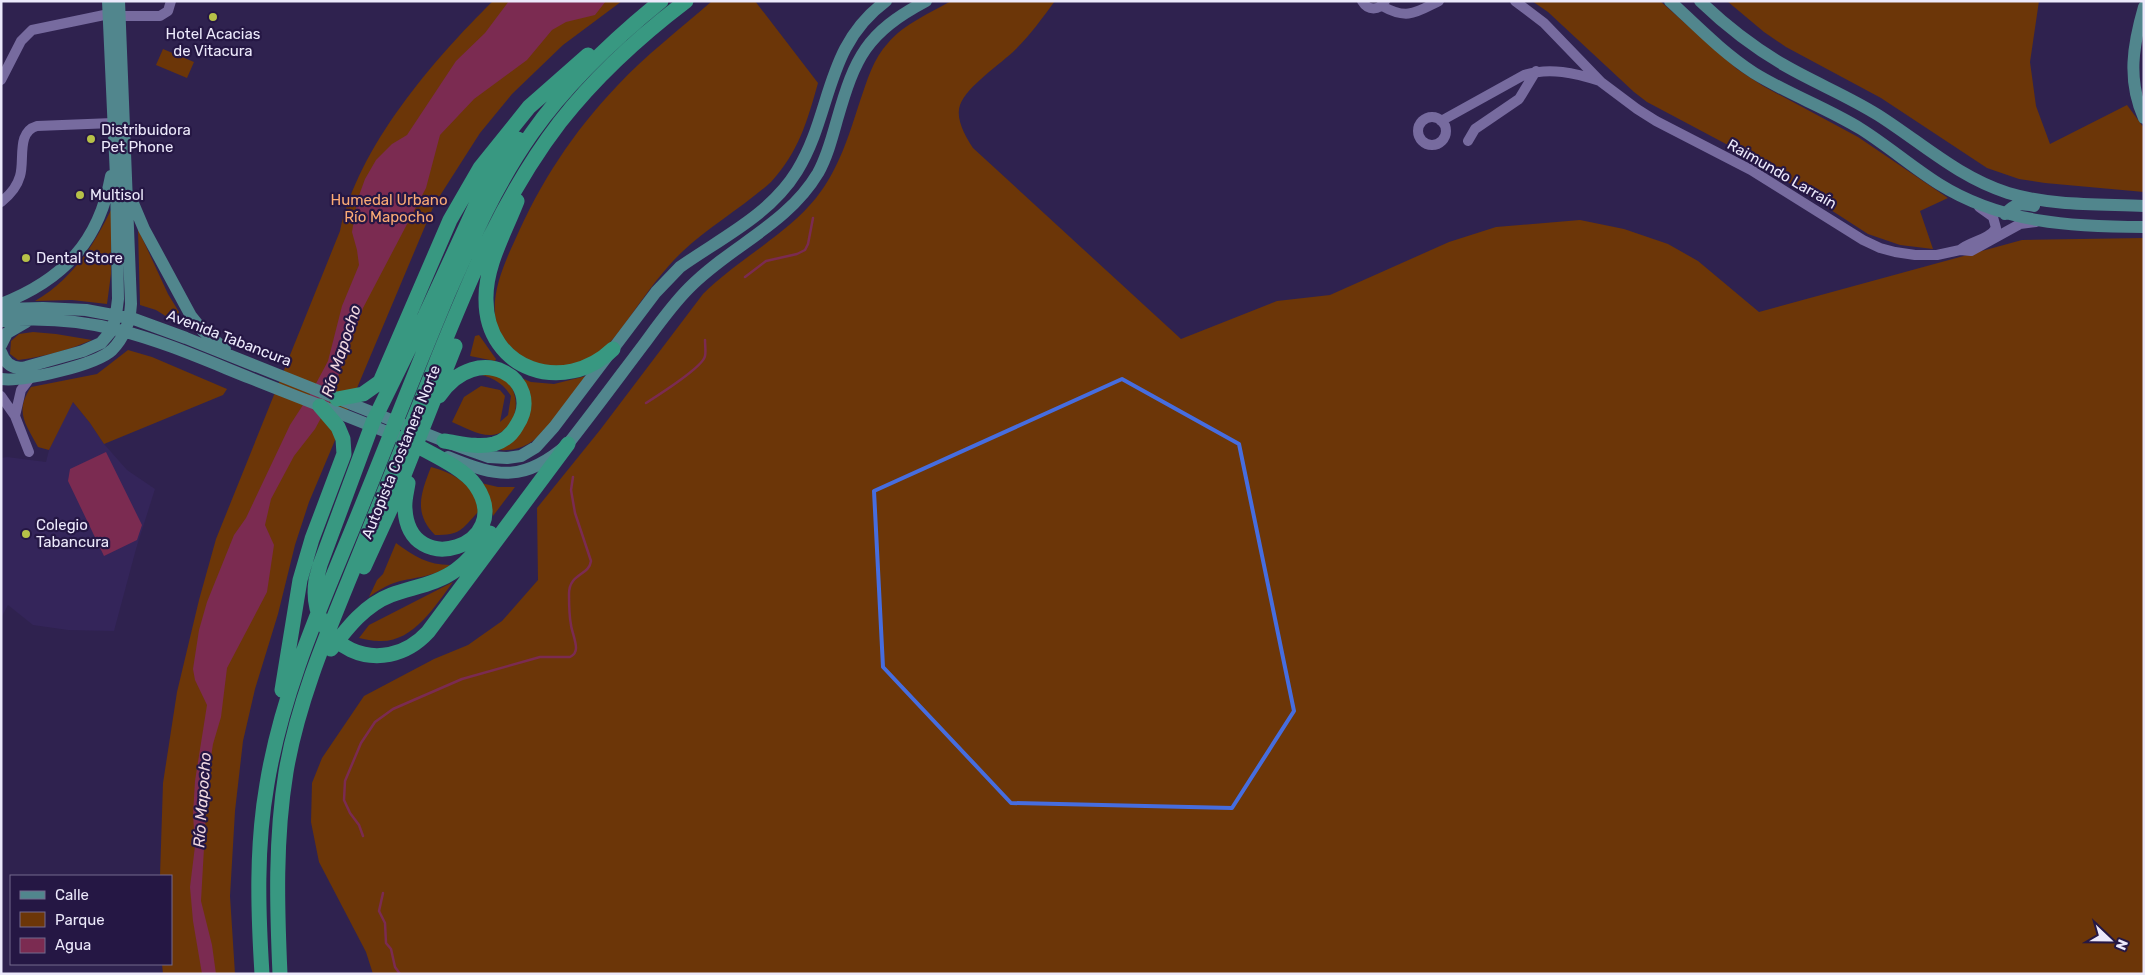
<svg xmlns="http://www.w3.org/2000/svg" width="2145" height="975" font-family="Rubik,sans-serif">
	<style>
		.built { fill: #34255a }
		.green { fill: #6c3608 }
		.water { fill: #7b2b51 }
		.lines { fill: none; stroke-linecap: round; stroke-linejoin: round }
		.stream { stroke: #7b2b51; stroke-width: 2.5 }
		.minor { stroke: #776b9f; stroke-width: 10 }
		.major { stroke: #51868d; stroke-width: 12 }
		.highway { stroke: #389881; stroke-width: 15 }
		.marked { fill: none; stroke: #466ddf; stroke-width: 4; stroke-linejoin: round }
		.poi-dot { fill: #b7c148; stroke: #251744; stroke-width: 2 }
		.labels { text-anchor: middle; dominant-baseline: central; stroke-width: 4.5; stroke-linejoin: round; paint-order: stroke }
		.poi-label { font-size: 15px; fill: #ece9fb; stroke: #251744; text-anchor: start }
		.street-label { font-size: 15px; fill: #ece9fb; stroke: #251744 }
		.park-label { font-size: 15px; fill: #fcab75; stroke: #251744 }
		.water-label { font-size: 16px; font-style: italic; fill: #f0d8e0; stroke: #251744 }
	</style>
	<rect width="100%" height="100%" fill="#2f224f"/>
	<path class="built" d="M72 401 90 423 104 444 127 470 155 489 136 549 114 631 68 630 33 625 8 605 1 618V458L7 457 46 462 49 450Z"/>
	<path class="green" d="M493 1H622L563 45 512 94 480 133 434 205 309 502 295 545 278 614 255 689 243 741 235 811 230 896 235 974H163L162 964H171V876H160L163 783 177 692 199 600 216 539 340 231C358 147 433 60 493 1Z
		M712 1H755L818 83C807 122 799 151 771 182 743 207 710 226 683 251 664 269 649 290 634 311 621 329 606 352 586 361 564 372 535 370 518 353 513 349 508 344 504 339 483 311 502 268 515 240 540 183 573 132 617 86 646 55 680 29 712 1Z
		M951 1H1055C1043 17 1031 34 1016 49 1001 64 967 86 960 105 955 119 966 137 973 148L1181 339 1277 301 1330 295 1449 242 1496 227 1580 220 1624 229 1668 244 1698 261 1759 312 2022 240 2144 238V974H373L366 952 319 862 311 822 312 783 322 758 364 696 434 659 468 645 502 621 538 580 537 508 600 430 703 294C738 259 785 236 816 198 839 169 849 135 860 101 867 81 873 59 888 43 904 24 930 13 951 1Z
		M1532 1H1660L1737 69 1763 86 1858 137 1948 198 1920 211 1933 249 1900 245 1868 234 1743 153 1647 102 1634 92 1548 12Z
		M1727 1H2039L2030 62 2036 106 2050 144 2127 105 2144 128V192L2045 183 2019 179 1987 168 1881 98 1786 47 1764 32Z
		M163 49 194 62 187 78 156 65Z
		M111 210V274L107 304 72 300 35 301C71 280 93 247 111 210Z
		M138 229 168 294 179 312 177 318 172 320 156 310 140 305Z
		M33 332 56 334 92 340C69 350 43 357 18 360L10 354 11 341 19 334Z
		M479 335 496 359 495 361 470 356 475 336Z
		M128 350 152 357 227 389 223 395 104 444 90 423 73 402 49 450 38 447C26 424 14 412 31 387L97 374Z
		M475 373C482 374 491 374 498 376 524 385 521 432 492 435 479 436 464 427 452 422L464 397 481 386 500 390 505 396 500 422 508 415 511 396C502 381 490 377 475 373Z
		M586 376C573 394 547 434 528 444 515 451 504 451 490 449L515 438 519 377 531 382 554 384Z
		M431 467C454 473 477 486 478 512 461 530 461 535 435 535 413 513 421 493 431 467Z
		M481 483 498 487H515L493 516 488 495Z
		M396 543C414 556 428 565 450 565 435 577 415 577 397 582 387 585 377 591 369 597L377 580 383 574Z
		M453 582C435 606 413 643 379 641 372 641 365 639 359 638L369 625Z"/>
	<path class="water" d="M509 1H606L595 15 566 22 552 30 527 60 474 99 440 135 426 188 363 308 328 405 315 429 294 456 271 499 265 525 274 545 267 592 227 668 221 717 213 744 208 777 201 901 212 945 216 974H202L193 921 190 887 195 846 193 814 195 781 207 705 195 680 193 669 199 630 207 602 234 535 246 518 290 425 312 391 328 361 342 306 359 265 357 250 352 232 357 201 365 179 376 160 392 144 407 135 456 61 485 33Z
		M106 452 142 525 137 540 104 556 68 481 70 469Z"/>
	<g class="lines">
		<path class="stream" d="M745 277 766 261 797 254 805 250 808 244 813 218
			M646 403C657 396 703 367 705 356 706 352 705 345 705 340
			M363 836 359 825 350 813 344 800 345 781 361 743 375 722 393 709 462 679 540 657H570C574 655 576 652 576 648 576 641 572 632 571 625 569 615 569 604 569 594 569 573 589 576 591 561L575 513 571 490 573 477
			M383 893 379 911 385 923 386 943 391 949 395 967 400 974"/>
		<path class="minor" d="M1362 1C1368 11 1379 11 1385 1
			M1515 1 1544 23 1601 82 1637 109 1656 121 1751 170 1863 240 1880 248 1895 252 1915 255H1937L1960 250 1971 251 2020 224 2036 222
			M1382 6C1407 20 1415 13 1439 1
			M120 16H160L168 11 171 1
			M1 80 21 41 32 30 109 14
			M1418 131a14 14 0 1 1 28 0a14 14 0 1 1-28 0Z
			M1441 121 1524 75C1550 67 1575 73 1600 81
			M1468 141 1475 129 1519 99 1536 71
			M1 202C10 195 17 187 20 176 25 160 16 132 37 126L113 123
			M1960 250C1970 241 1989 240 1996 228L1993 217 1979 207
			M1 396 15 416 29 452
			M15 416 21 390 30 378"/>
		<path class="major" d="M1670 1C1697 26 1723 53 1754 73 1788 94 1827 108 1861 129 1888 146 1912 167 1939 184 2001 223 2072 227 2144 227
			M1700 1C1726 26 1753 47 1784 65 1815 83 1848 96 1878 115 1922 143 1958 177 2008 193 2051 206 2099 204 2144 206
			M2144 7C2133 45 2127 80 2144 118
			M130 196 144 229 191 316 203 331 225 349
			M2005 214C2015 203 2020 203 2034 206
			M1 304C63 280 99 242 111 176
			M1 309 43 308 86 310 134 319 186 338 444 441 489 457 507 458 521 456 536 447 554 427 656 292 680 267C721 238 770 215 797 171 833 112 824 47 886 1
			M1 321C99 312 163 343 250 378 300 398 350 417 399 437
			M1 345 7 333 26 322
			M1 352C5 364 13 370 26 367L83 351 101 343 112 330 116 315 118 299 116 177 108 1
			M1 379C23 382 96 365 112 350 124 338 130 321 131 304L119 1
			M448 457C499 478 524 482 568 444 594 411 619 377 644 344 658 325 672 305 689 288 730 246 787 225 818 173 827 157 832 138 837 120 855 57 866 33 926 1"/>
		<path class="highway" d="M518 139 498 165 481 194 425 316 373 422 320 565 316 580C306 647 382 682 428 632L568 444
			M517 201C505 232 485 266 486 300 486 370 564 396 613 349
			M439 396C478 338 546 380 517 425 512 434 504 441 494 444 477 448 460 443 444 441
			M337 399 363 394 380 382 450 220 480 168 529 107 588 55
			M408 483C407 491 404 500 405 509 409 581 516 545 476 486 464 468 431 454 412 443
			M364 567 391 508 455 346
			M331 649C348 627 365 605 391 595 413 587 437 584 456 570 470 560 480 546 490 533
			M282 690 300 580 312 539 344 454 343 439 338 427 320 406
			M262 974C258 910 256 847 267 784 283 686 326 595 363 503 391 434 418 365 447 296 472 239 496 184 532 133 568 82 613 40 661 1
			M280 974C277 907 275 839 286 772 300 688 340 605 371 525 393 470 416 414 438 358 472 274 504 195 560 122 596 76 640 36 686 1"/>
	</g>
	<path class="marked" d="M1122 379 1239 444 1294 711 1232 808 1011 803 883 667 874 491Z"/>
	<g class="poi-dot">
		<circle cx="213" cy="17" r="5"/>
		<circle cx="91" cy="139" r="5"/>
		<circle cx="80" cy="195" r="5"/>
		<circle cx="26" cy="258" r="5"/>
		<circle cx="26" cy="534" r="5"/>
	</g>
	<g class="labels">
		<g class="poi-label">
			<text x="213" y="34" text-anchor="middle">Hotel Acacias<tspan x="213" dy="17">de Vitacura</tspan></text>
			<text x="101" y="130">Distribuidora<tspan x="101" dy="17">Pet Phone</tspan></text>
			<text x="90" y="195">Multisol</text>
			<text x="36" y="258">Dental Store</text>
			<text x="36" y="525">Colegio<tspan x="36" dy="17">Tabancura</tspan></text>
		</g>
		<g class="street-label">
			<text transform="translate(1782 174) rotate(30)">Raimundo Larraín</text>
			<text transform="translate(229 338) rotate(21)">Avenida Tabancura</text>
			<text transform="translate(401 452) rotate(-68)">Autopista Costanera Norte</text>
		</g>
		<g class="park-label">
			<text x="389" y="200">Humedal Urbano<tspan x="389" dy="17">Río Mapocho</tspan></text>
		</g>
		<g class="water-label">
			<text transform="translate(341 351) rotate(-72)">Río Mapocho</text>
			<text transform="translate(202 800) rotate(-86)">Río Mapocho</text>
		</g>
	</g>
	<rect width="2145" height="975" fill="none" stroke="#ece9fb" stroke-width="5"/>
	<rect x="10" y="875" width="162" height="90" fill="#251744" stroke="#756b8d"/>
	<rect x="20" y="891" width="25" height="8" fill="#51868d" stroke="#756b8d"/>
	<text x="55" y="900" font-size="15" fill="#ece9fb">Calle</text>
	<rect x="20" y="912" width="25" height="15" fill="#6c3608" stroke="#756b8d"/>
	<text x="55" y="925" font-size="15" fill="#ece9fb">Parque</text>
	<rect x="20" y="938" width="25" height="15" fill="#7b2b51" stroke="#756b8d"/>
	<text x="55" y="950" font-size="15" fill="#ece9fb">Agua</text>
	<g transform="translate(2110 940) rotate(112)" stroke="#251744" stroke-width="4" paint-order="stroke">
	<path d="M0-4L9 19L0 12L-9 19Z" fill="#ece9fb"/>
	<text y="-8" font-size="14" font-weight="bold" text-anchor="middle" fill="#ece9fb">N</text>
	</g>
</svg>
